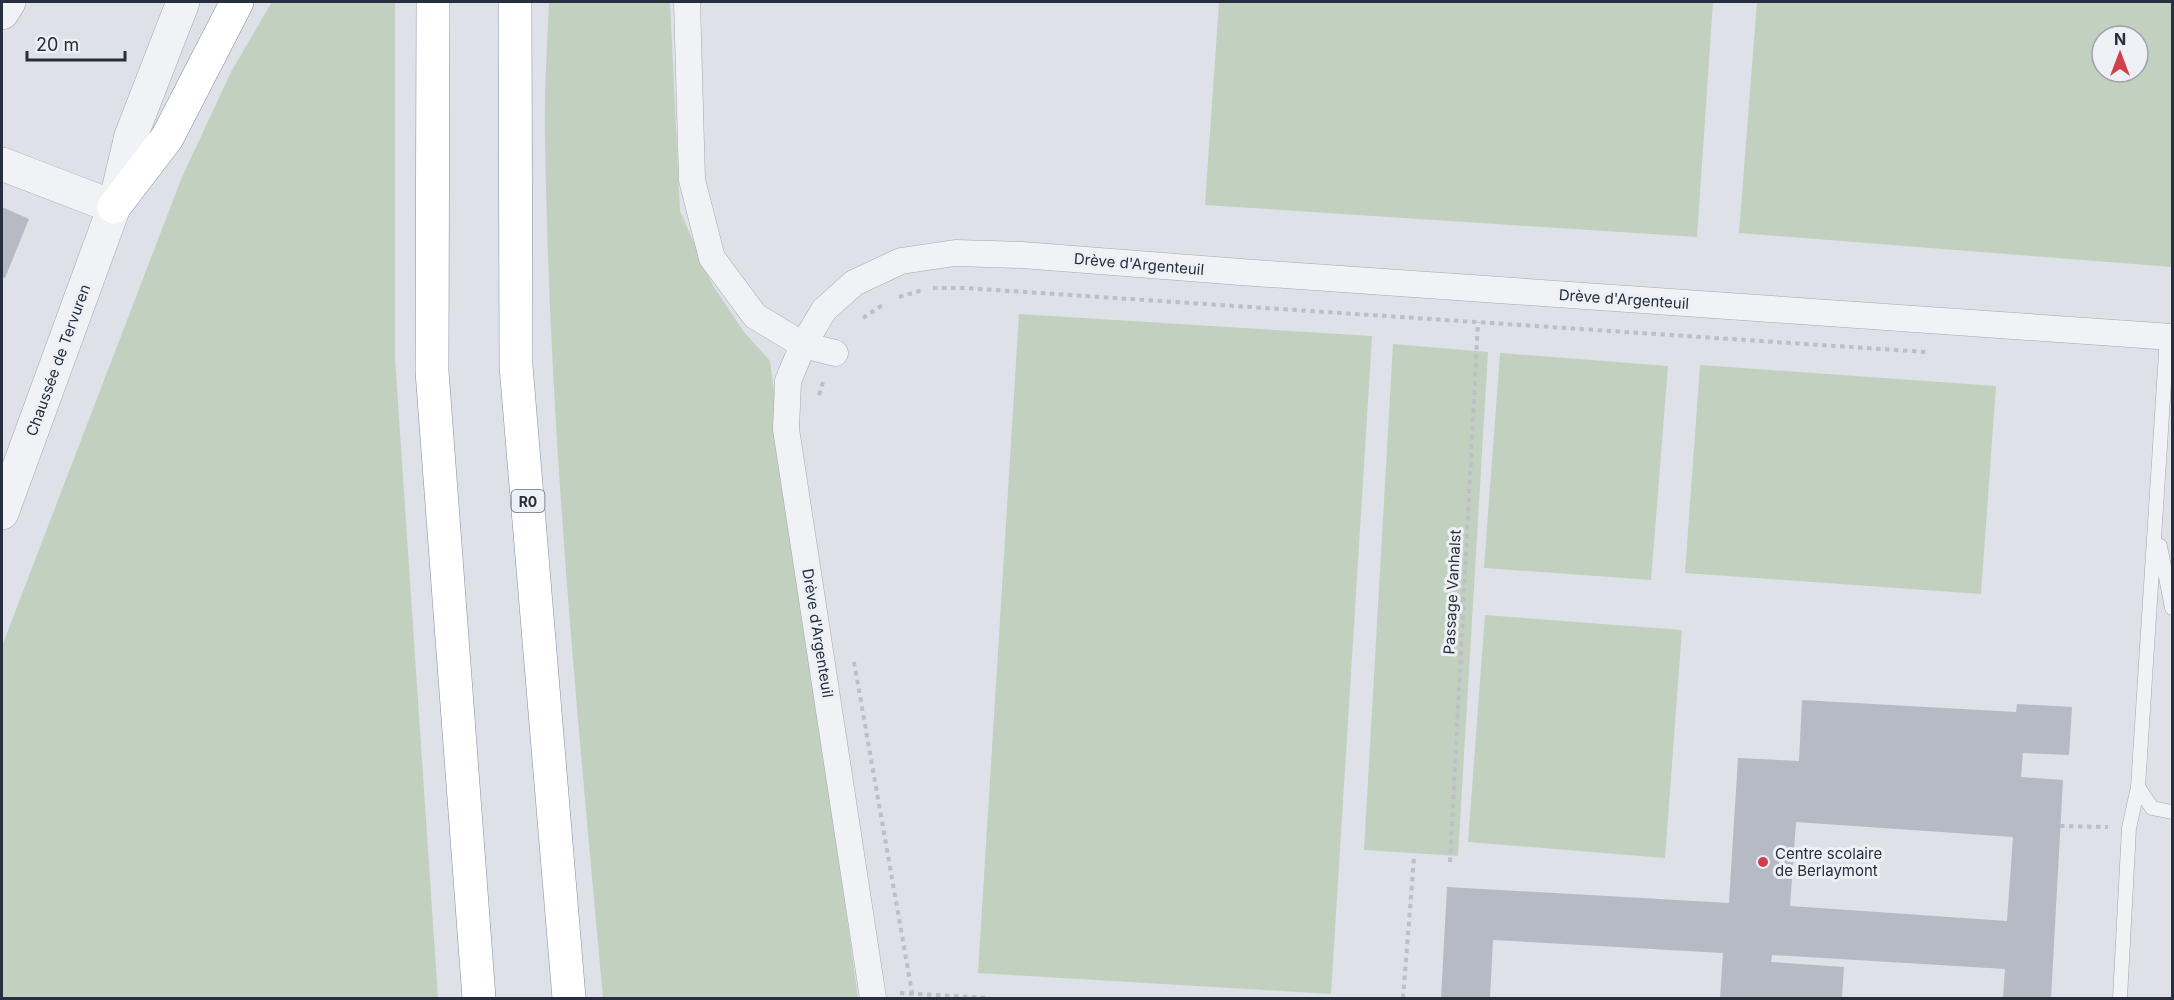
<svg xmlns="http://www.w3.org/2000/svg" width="2174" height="1000" font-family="Inter,sans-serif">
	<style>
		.green { fill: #c2d1bf; fill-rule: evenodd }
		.building { fill: #b5bac4; fill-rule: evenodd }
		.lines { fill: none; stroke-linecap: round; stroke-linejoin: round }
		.service-casing { stroke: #a3a8b1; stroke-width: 15 }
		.minor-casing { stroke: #a3a8b1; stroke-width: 27 }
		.tertiary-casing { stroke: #a3a8b1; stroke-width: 34 }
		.trunk-casing { stroke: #858d9e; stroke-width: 34 }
		.motorway-casing { stroke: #858d9e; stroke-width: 34 }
		.path { stroke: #bcbfc6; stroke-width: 4; stroke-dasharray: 4.5 4.5; stroke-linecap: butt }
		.service { stroke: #f0f2f6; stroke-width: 14 }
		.minor { stroke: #f0f2f6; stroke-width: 26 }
		.tertiary { stroke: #f0f2f6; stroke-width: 33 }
		.trunk { stroke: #fff; stroke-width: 33 }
		.motorway { stroke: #fff; stroke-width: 33 }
		.poi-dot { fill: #ce414c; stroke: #edf0f5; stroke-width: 2 }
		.labels { text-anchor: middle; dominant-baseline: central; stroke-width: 6; stroke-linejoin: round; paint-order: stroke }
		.shield { fill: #edf0f5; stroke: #626875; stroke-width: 1.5 }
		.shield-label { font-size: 14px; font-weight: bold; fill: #272e3e }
		.street-label { font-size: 15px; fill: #272e3e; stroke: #edf0f5 }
		.poi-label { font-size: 15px; fill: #272e3e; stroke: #edf0f5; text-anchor: start }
	</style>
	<rect width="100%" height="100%" fill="#dee1e7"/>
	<path class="green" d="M272 2H395V358L438 998H2V646L182 177 232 70Z
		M549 2H670L680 211 712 284 744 332 770 361 858 998H603C577 712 549 425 545 137 544 92 547 47 549 2Z
		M1219 2H1713L1697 237 1205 205Z
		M1757 2H2172V267L1739 233ZM2102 36H2138V72H2102Z
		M1019 314 1372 336 1331 994 978 973Z
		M1393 344 1488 352 1458 856 1364 850Z
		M1500 353 1668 366 1651 580 1484 568Z
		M1700 365 1996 386 1981 594 1685 573Z
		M1485 615 1682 630 1665 858 1468 842Z"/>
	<path class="building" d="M2 207 29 219 5 278 2 277Z
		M1802 700 2016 712 2017 704 2072 707 2069 755 2023 753 2021 777 2063 780 2051 998H2003L2005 969 1772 955 1771 962 1844 967 1842 998H1720L1723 953 1493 940 1490 998H1441L1447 887 1729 903 1738 758 1799 761ZM1796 822 2013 837 2007 921 1790 906Z"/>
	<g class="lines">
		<g class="service-casing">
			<path id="service" d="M2160 546 2172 608
				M2138 787 2152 808 2172 812
				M2120 998 2129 828 2138 787 2167 337"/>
		</g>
		<g class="minor-casing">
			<path id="minor" d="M687 2 692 180 712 258 755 316 803 345 835 353
				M873 998 786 429 788 381 803 345 824 310 854 283 901 261 955 253 1022 255 1241 272 2172 337"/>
		</g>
		<g class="tertiary-casing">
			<path id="tertiary" d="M2 13 9 2
				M2 164 114 207
				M2 513 114 207 131 136 183 2"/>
		</g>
		<g class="trunk-casing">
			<path id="trunk" d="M114 207 167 138 237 2"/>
		</g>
		<g class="motorway-casing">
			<path id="motorway" d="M433 2 432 371 479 998
				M515 2 516 366 569 998"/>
		</g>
		<path class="path" d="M933 288H965L1926 352
			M899 297 923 290
			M863 318 884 304
			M819 395 824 379
			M854 662 913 998
			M2060 826 2108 827
			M1450 862 1478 322
			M900 993 989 998
			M1403 998 1414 858"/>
		<use href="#service" class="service"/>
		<use href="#minor" class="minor"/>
		<use href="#tertiary" class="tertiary"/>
		<use href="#trunk" class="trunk"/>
		<use href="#motorway" class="motorway"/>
	</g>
	<circle class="poi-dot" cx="1763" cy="862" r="6"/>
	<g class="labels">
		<rect class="shield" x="511.5" y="490" width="33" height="22" rx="4.5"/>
		<g class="shield-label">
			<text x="528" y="501">R0</text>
		</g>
		<g class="street-label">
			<text transform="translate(1139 264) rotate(5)">Drève d'Argenteuil</text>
			<text transform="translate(1624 299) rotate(4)">Drève d'Argenteuil</text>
			<text transform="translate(58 360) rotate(-70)">Chaussée de Tervuren</text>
			<text transform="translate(1452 592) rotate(-87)">Passage Vanhalst</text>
			<text transform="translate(818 633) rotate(81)">Drève d'Argenteuil</text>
		</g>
		<g class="poi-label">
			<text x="1775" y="853">Centre scolaire<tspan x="1775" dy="17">de Berlaymont</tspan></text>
		</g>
	</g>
	<rect width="2174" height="1000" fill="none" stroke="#272e3e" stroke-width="6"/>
	<g transform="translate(2120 54)"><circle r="28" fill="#edf0f5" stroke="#9ea2ac" stroke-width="1.5"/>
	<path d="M0-4.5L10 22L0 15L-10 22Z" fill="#ce414c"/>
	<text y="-9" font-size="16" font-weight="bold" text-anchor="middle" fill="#272e3e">N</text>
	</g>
	<path d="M27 51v9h98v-9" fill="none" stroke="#272e3e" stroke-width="3"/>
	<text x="36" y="51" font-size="18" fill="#272e3e" stroke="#edf0f5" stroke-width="4.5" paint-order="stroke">20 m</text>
</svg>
